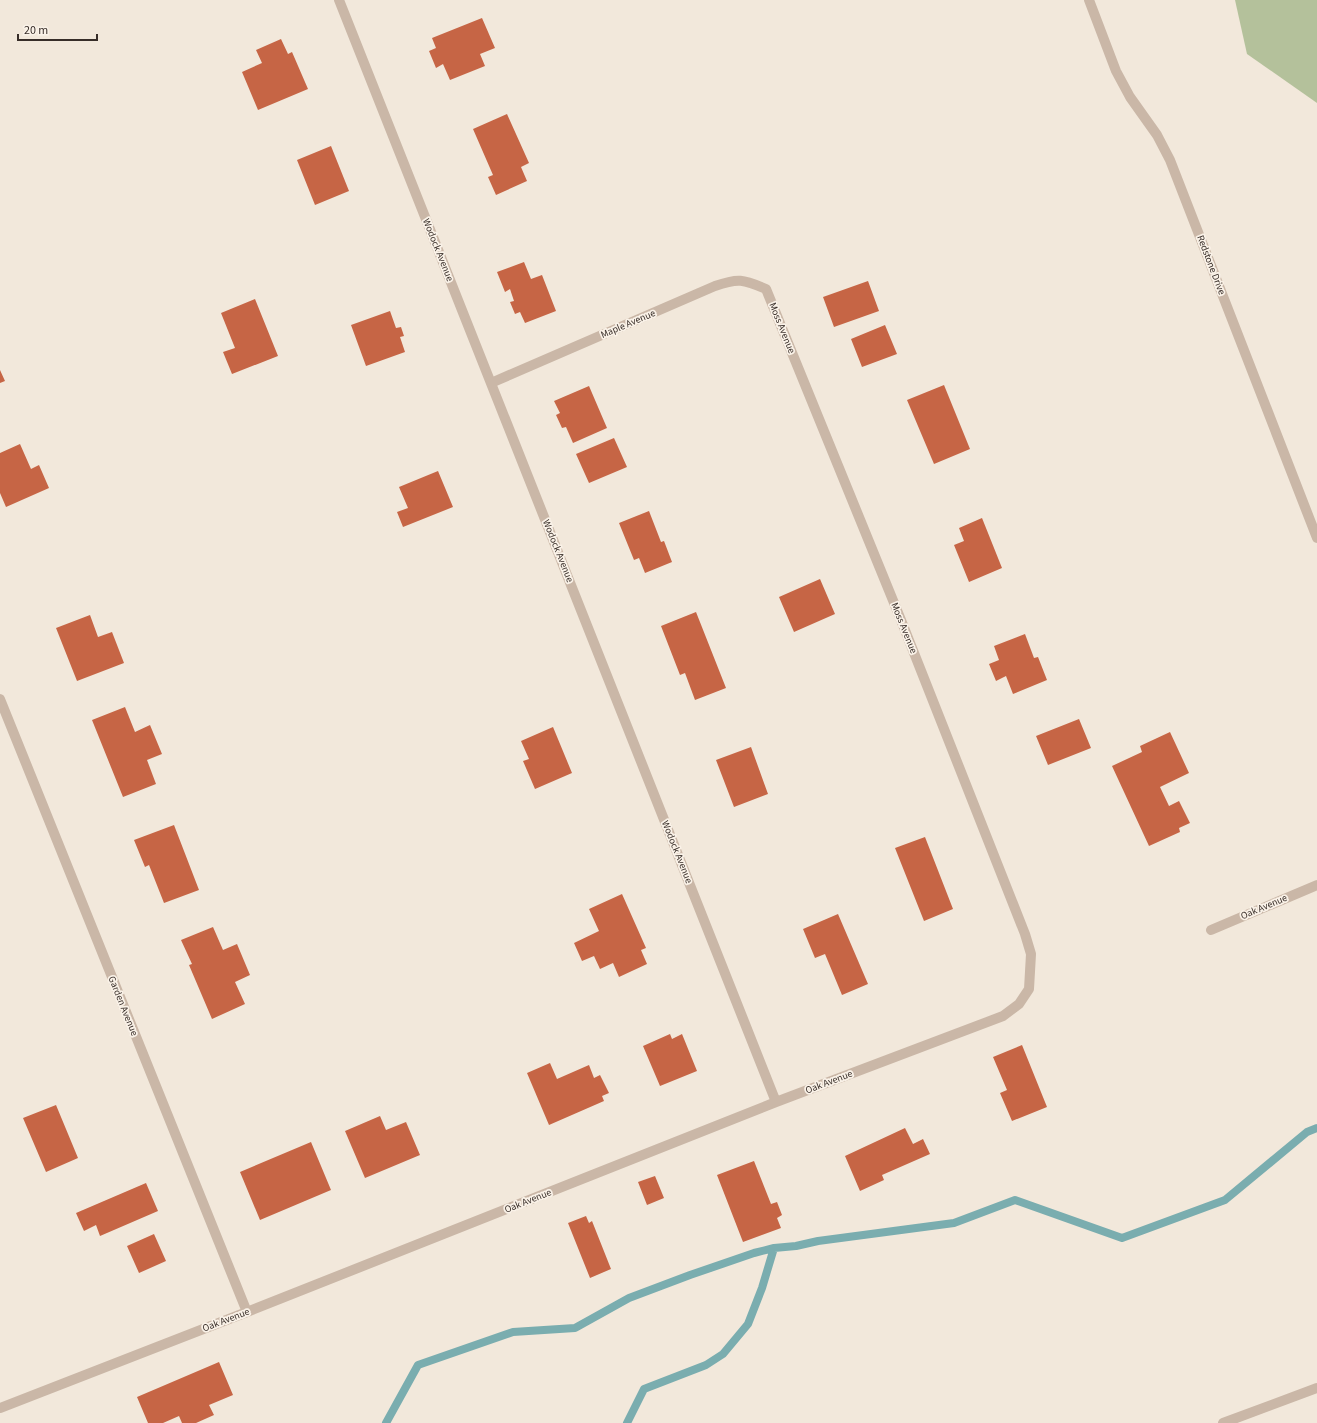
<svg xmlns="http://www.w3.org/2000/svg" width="1317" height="1423" font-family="'Source Sans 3',sans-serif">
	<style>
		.green { fill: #b4c19b }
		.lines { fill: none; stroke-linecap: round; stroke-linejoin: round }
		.stream { stroke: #7aadaf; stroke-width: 8 }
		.building { fill: #c66545 }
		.minor { stroke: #cab7a7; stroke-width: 10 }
		.labels { text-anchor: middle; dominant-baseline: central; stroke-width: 3.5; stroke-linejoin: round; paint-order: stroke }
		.street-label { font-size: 10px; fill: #372d28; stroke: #faf2e8 }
	</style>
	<rect width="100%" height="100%" fill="#f2e8db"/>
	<path class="green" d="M1235 0H1317V103L1247 54Z"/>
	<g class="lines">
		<path class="stream" d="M386 1423 418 1365 513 1332 575 1328 629 1298 690 1275 754 1253 774 1248 796 1246 818 1241 954 1223 1015 1200 1122 1238 1225 1200 1307 1132 1317 1128
			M627 1423 644 1389 706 1365 723 1354 748 1324 762 1288 774 1248"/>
	</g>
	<path class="building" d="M482 18 495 48 480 54 485 66 450 80 443 64 436 68 429 51 436 48 432 38Z
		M281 39 288 54 292 52 308 89 258 110 242 72 262 63 256 50Z
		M507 114 529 163 521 167 527 181 496 195 488 177 493 175 473 129Z
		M331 146 349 191 315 205 297 160Z
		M524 262 531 279 542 275 556 311 525 323 520 312 515 314 510 302 514 301 510 289 505 292 497 272Z
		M868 281 879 311 834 327 823 297Z
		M255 299 278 356 232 374 223 352 235 348 221 313Z
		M390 311 396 328 401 327 404 336 400 337 405 352 366 366 351 325Z
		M885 325 897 354 862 367 851 339Z
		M0 370 5 381 0 383Z
		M944 385 970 449 934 464 907 400Z
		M589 386 607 428 573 443 566 427 562 428 556 415 560 413 554 401Z
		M614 438 627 467 589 483 576 454Z
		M20 444 31 469 39 465 49 488 6 507 0 493V453Z
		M438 471 453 507 403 527 397 512 408 508 399 487Z
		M649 511 661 542 664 541 672 562 645 573 639 558 634 560 619 523Z
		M982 518 1002 568 969 582 954 545 964 541 959 528Z
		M820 579 835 614 794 632 779 597Z
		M696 612 726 688 695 700 685 673 680 675 661 626Z
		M90 615 98 637 112 632 124 663 77 681 56 628Z
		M1025 634 1034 658 1038 657 1047 680 1013 694 1006 676 996 681 989 664 999 660 994 646Z
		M125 707 135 732 150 725 162 754 147 760 156 784 123 797 92 720Z
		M1079 719 1091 748 1048 765 1036 736Z
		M553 727 572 773 535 789 523 761 529 759 521 741Z
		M1170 732 1189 773 1160 787 1169 806 1179 801 1190 823 1179 828 1180 832 1149 846 1112 766 1142 752 1140 746Z
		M751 747 768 794 734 807 716 760Z
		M174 825 199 890 164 903 149 865 145 867 134 840Z
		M925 837 953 909 924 921 895 848Z
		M622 894 646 948 641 950 647 964 619 977 613 963 600 969 594 956 582 961 574 943 599 931 589 909Z
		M838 914 868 984 842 995 825 954 815 958 803 929Z
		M213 927 223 950 237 944 250 975 235 982 245 1004 212 1019 189 965 192 964 181 940Z
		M670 1034 672 1039 682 1034 697 1071 660 1086 643 1046Z
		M1022 1045 1047 1107 1012 1121 1000 1093 1007 1090 993 1057Z
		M550 1063 557 1079 589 1065 594 1078 600 1075 609 1093 602 1096 604 1101 549 1125 527 1073Z
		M56 1105 78 1158 46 1172 23 1118Z
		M380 1116 386 1130 406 1122 420 1155 365 1178 345 1131Z
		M905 1128 913 1144 923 1139 930 1154 882 1175 884 1180 860 1191 845 1156Z
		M311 1142 331 1190 260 1220 240 1172Z
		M754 1161 771 1204 777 1202 782 1215 777 1218 781 1228 743 1242 717 1175Z
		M655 1176 664 1198 647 1205 638 1182Z
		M146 1183 158 1211 100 1236 96 1225 84 1231 76 1213Z
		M586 1216 589 1223 592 1221 611 1269 590 1278 568 1223Z
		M154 1234 166 1261 139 1273 127 1246Z
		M219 1362 233 1395 209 1405 214 1415 196 1423H182L179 1416 163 1423H148L137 1397Z"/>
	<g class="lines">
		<path class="minor" d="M339 0 776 1102
			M1089 0 1116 71 1130 97 1157 135 1170 160 1317 538
			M0 699 247 1312
			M1211 930 1317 885
			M0 1408 247 1312 776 1102 1003 1016 1019 1004 1029 989 1031 954 1025 934 901 620 766 289C743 279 738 278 715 286L491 383
			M1223 1423 1317 1388"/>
	</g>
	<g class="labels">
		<g class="street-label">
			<text transform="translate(438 250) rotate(68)">Wodock Avenue</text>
			<text transform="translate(1211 265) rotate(69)">Redstone Drive</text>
			<text transform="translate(628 324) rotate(-23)">Maple Avenue</text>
			<text transform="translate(782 328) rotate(68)">Moss Avenue</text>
			<text transform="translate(558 551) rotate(68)">Wodock Avenue</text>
			<text transform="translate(904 628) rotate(68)">Moss Avenue</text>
			<text transform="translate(677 852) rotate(68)">Wodock Avenue</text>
			<text transform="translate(1264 907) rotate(-23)">Oak Avenue</text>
			<text transform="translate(123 1006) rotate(68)">Garden Avenue</text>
			<text transform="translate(829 1082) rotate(-21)">Oak Avenue</text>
			<text transform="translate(528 1201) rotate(-22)">Oak Avenue</text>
			<text transform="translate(226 1320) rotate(-21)">Oak Avenue</text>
		</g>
	</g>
	<path d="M18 34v6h79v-6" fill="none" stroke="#372d28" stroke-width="2"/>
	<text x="24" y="34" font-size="12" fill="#372d28" stroke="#faf2e8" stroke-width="3" paint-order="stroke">20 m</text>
</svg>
